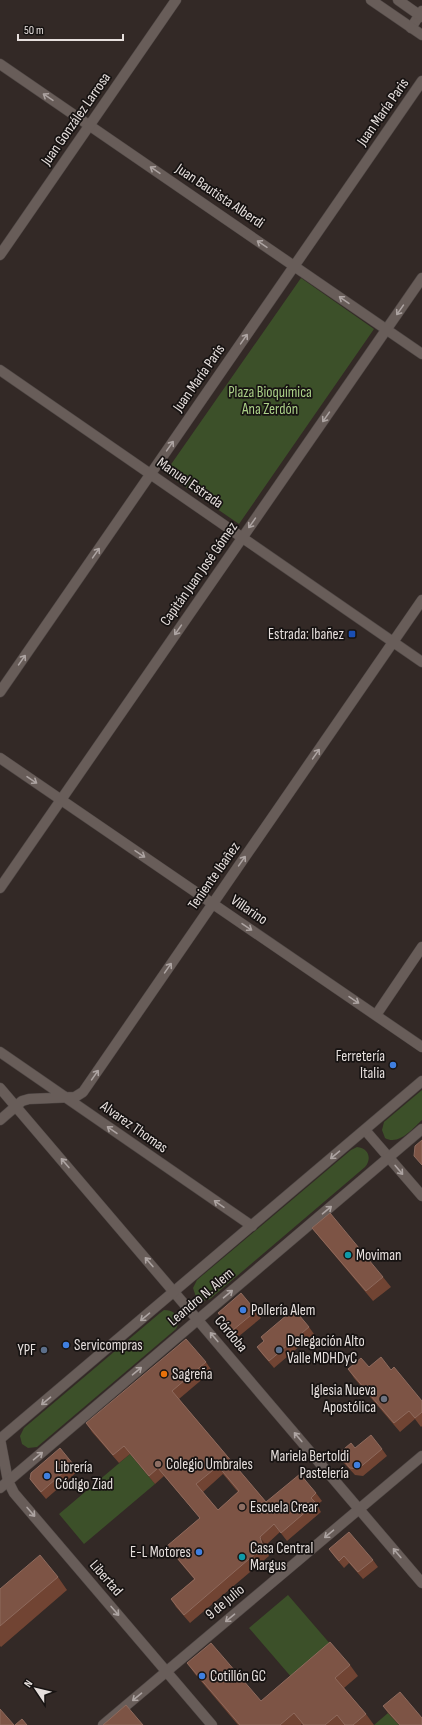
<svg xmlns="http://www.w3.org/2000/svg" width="422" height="1725" font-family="'Sofia Sans Condensed',sans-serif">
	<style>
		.green { fill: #3c5029 }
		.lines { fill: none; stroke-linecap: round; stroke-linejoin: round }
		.minor-casing { stroke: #4f4745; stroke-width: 11 }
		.tertiary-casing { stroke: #4f4745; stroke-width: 11 }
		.secondary-casing { stroke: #4f4745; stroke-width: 11 }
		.minor { stroke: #685d59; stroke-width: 10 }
		.tertiary { stroke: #685d59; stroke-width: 10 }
		.secondary { stroke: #685d59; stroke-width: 10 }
		.wall { fill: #714433; fill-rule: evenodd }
		.shaded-wall { fill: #533226 }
		.building { fill: #7d5445; stroke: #8e6a5d; fill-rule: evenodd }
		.oneway { stroke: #ada4a2 }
		.transit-dot { fill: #1a4fb4; stroke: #171312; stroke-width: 1.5 }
		.shop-dot { fill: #3f7fe0; stroke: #171312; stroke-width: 1.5 }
		.culture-dot { fill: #0f9aa8; stroke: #171312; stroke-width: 1.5 }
		.service-dot { fill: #5c6f8a; stroke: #171312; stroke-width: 1.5 }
		.food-dot { fill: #e8710a; stroke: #171312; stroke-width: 1.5 }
		.worship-dot { fill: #6b7280; stroke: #171312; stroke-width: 1.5 }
		.education-dot { fill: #8d6e63; stroke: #171312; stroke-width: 1.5 }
		.labels { text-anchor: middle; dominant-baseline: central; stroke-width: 3.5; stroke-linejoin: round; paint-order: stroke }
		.street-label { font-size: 15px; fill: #e6dfdd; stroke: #171312 }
		.park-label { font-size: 15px; fill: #abd088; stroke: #171312 }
		.poi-label { font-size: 15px; fill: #e6dfdd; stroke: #171312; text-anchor: start }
	</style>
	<rect width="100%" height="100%" fill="#332926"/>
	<path class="green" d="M301 278 374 329 239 524 165 473Z
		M422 1090V1120C413 1128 399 1146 385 1138L382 1130 384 1122Z
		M357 1147C369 1148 372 1159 365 1167L210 1299 203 1301 196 1297 193 1288 197 1280 351 1150Z
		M164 1310C176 1310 182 1319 176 1329L37 1447 28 1448 22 1444 20 1436 24 1428 160 1313Z
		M130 1454 155 1484 84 1544 59 1514Z
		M288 1595 338 1653 299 1686 249 1628Z
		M388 1713 399 1725H374Z"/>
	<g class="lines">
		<g class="minor-casing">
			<path id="minor" d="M411 28 422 11
				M0 64 422 354
				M0 370 422 662
				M0 692 422 81
				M0 758 422 1047
				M0 888 422 278
				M376 1015 422 947
				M0 1052 252 1226
				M0 1088 422 1583
				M0 1120 22 1101 29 1099 75 1097 83 1092 422 600
				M0 1439 8 1481 14 1493 212 1725
				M103 1725 422 1456"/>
		</g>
		<g class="tertiary-casing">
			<path id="tertiary" d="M0 255 176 0
				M365 1130 422 1196"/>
		</g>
		<g class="secondary-casing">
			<path id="secondary" d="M371 0 422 35
				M398 0 422 17
				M0 1439 422 1081
				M0 1488 422 1129"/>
		</g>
		<use href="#minor" class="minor"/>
		<use href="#tertiary" class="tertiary"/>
		<use href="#secondary" class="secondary"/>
	</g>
	<path class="wall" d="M312 1228 383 1277 391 1287 373 1301 320 1238Z
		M256 1311 261 1318 238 1337 223 1320 218 1313Z
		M309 1327 314 1334 274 1368 262 1354 257 1347 264 1341 261 1337Z
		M206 1362 212 1371 179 1399 266 1502 316 1493 322 1501 317 1505 321 1512 287 1541 280 1532 266 1545 269 1556 190 1623 176 1607 171 1599 194 1579 173 1554 167 1546 200 1518 164 1476 155 1484 130 1454 119 1463 92 1432 86 1423ZM223 1474 238 1492 218 1510 203 1492Z
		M369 1367 391 1370 422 1401V1426L421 1427 415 1419 400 1432 354 1378 348 1369Z
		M355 1448 382 1449 387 1456 363 1476 355 1475 343 1462 338 1454Z
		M73 1464 78 1471 46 1499 35 1486 30 1479Z
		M329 1549 373 1560 378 1567 363 1579 349 1563 344 1568 334 1556Z
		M58 1577 67 1590 1 1647 0 1646V1589Z
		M187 1663 261 1701 350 1665 358 1676 344 1688 366 1714 374 1725H302L301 1724V1725H238L195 1674Z
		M383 1706 422 1725H399L388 1713Z"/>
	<path class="shaded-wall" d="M260 1537 266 1545 269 1556 263 1547Z"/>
	<path class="building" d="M422 1140V1165L414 1156 415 1146Z
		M330 1213 383 1277 366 1291 312 1228Z
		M241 1293 256 1311 233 1330 218 1313Z
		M294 1309 309 1327 269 1361 257 1347 264 1341 261 1337Z
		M186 1339 206 1362 172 1391 266 1502 300 1474 316 1493 311 1498 316 1503 281 1533 274 1524 260 1537 263 1547 184 1615 171 1599 195 1579 167 1546 200 1518 158 1468 149 1476 124 1446 113 1455 86 1423ZM218 1466 239 1491 218 1510 196 1484Z
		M381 1357 391 1370 394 1367 422 1401V1412L415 1418 409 1411 394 1423 348 1369 361 1358 369 1367Z
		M371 1435 382 1449 358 1469 350 1468 338 1454 351 1443 355 1448Z
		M60 1448 73 1464 41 1492 30 1479 31 1473Z
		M349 1532 373 1560 358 1572 344 1556 339 1561 329 1549Z
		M40 1555 58 1577 0 1626V1589Z
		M330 1642 350 1665 335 1678 366 1714 353 1725H345L337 1715 325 1725H304L294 1713 280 1725H240L187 1663 211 1643 261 1701Z
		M400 1692 422 1718V1725H400L383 1706Z
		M126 1705 143 1725H103Z
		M0 1709 14 1725H0Z
		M22 1719 27 1725H15Z"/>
	<defs><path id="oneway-shaft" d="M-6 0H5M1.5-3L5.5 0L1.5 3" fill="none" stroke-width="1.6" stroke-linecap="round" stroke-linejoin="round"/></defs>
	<g class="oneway">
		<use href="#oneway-shaft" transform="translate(48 97) rotate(-146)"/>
		<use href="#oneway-shaft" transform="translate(155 170) rotate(-146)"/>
		<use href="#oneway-shaft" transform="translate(262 244) rotate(-146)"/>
		<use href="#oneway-shaft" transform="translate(344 300) rotate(-145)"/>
		<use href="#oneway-shaft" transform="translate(400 310) rotate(125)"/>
		<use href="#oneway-shaft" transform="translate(244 339) rotate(-55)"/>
		<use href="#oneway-shaft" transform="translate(326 417) rotate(125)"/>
		<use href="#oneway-shaft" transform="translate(170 446) rotate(-55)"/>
		<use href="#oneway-shaft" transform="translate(252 523) rotate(125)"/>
		<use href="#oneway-shaft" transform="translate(96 553) rotate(-55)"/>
		<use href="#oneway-shaft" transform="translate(178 630) rotate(125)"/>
		<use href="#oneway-shaft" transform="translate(22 660) rotate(-55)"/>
		<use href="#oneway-shaft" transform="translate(316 754) rotate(-55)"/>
		<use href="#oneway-shaft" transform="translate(32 780) rotate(34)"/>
		<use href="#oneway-shaft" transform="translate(140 854) rotate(34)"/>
		<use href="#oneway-shaft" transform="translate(242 861) rotate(-55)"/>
		<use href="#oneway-shaft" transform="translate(247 927) rotate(34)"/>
		<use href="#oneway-shaft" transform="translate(168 968) rotate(-55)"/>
		<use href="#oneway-shaft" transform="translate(354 1000) rotate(34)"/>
		<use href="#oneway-shaft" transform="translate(95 1075) rotate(-55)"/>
		<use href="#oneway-shaft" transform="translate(112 1130) rotate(-145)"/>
		<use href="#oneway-shaft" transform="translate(335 1155) rotate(140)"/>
		<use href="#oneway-shaft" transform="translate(65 1163) rotate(-131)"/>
		<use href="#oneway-shaft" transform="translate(399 1170) rotate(50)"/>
		<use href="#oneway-shaft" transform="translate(219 1204) rotate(-145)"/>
		<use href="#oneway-shaft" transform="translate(327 1210) rotate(-40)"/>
		<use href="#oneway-shaft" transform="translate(149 1262) rotate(-131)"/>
		<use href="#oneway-shaft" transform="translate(228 1294) rotate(-40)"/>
		<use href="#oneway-shaft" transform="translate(145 1317) rotate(140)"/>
		<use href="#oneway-shaft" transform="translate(214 1337) rotate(-130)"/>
		<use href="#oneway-shaft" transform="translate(137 1371) rotate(-40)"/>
		<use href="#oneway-shaft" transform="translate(46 1401) rotate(140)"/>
		<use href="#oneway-shaft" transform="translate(298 1437) rotate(-130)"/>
		<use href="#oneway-shaft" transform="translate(38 1456) rotate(-40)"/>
		<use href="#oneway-shaft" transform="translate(31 1512) rotate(49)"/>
		<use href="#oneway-shaft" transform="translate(329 1534) rotate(140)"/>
		<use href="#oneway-shaft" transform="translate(397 1553) rotate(-130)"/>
		<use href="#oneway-shaft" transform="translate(115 1611) rotate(49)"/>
		<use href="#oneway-shaft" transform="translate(230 1618) rotate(140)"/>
		<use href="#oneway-shaft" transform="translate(137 1697) rotate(140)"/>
	</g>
	<rect class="transit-dot" x="348" y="630" width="8" height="8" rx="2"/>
	<g class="shop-dot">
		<circle cx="393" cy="1065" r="4"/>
		<circle cx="243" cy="1310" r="4"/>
		<circle cx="66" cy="1345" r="4"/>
		<circle cx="357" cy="1465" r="4"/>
		<circle cx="47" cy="1476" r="4"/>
		<circle cx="199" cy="1552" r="4"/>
		<circle cx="202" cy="1676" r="4"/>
	</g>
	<g class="culture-dot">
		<circle cx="348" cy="1255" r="4"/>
		<circle cx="242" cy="1557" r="4"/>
	</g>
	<g class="service-dot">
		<circle cx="44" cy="1350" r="4"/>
		<circle cx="279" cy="1350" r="4"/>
	</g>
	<circle class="food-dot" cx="164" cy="1374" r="4"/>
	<circle class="worship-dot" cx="384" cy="1399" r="4"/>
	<g class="education-dot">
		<circle cx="158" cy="1464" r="4"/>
		<circle cx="242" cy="1507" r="4"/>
	</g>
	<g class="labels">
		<g class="street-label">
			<text transform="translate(383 112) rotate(-55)">Juan María Paris</text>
			<text transform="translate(76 119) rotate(-55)">Juan González Larrosa</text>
			<text transform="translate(220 196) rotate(34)">Juan Bautista Alberdi</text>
			<text transform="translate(199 378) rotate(-55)">Juan María Paris</text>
			<text transform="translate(190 483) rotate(35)">Manuel Estrada</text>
			<text transform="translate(199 574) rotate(-55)">Capitán Juan José Gómez</text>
			<text transform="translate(214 876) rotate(-55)">Teniente Ibañez</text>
			<text transform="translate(249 910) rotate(34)">Villarino</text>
			<text transform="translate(134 1127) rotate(35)">Alvarez Thomas</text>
			<text transform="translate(201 1297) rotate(-40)">Leandro N. Alem</text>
			<text transform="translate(231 1334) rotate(50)">Córdoba</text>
			<text transform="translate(106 1578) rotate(49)">Libertad</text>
			<text transform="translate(225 1602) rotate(-40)">9 de Julio</text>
		</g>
		<g class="park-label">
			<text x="270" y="392">Plaza Bioquímica<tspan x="270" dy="17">Ana Zerdón</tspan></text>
		</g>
		<g class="poi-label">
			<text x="344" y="634" text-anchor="end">Estrada: Ibañez</text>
			<text x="385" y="1056" text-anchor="end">Ferretería<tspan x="385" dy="17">Italia</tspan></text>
			<text x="356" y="1255">Moviman</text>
			<text x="251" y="1310">Pollería Alem</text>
			<text x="287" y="1341">Delegación Alto<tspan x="287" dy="17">Valle MDHDyC</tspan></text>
			<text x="74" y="1345">Servicompras</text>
			<text x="36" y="1350" text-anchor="end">YPF</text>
			<text x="172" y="1374">Sagreña</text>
			<text x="376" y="1390" text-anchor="end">Iglesia Nueva<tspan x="376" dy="17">Apostólica</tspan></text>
			<text x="349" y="1456" text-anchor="end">Mariela Bertoldi<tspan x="349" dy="17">Pastelería</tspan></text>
			<text x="166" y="1464">Colegio Umbrales</text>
			<text x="55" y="1467">Librería<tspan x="55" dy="17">Código Ziad</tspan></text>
			<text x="250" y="1507">Escuela Crear</text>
			<text x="250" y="1548">Casa Central<tspan x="250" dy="17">Margus</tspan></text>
			<text x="191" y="1552" text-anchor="end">E-L Motores</text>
			<text x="210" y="1676">Cotillón GC</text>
		</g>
	</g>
	<g transform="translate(36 1689) rotate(305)" stroke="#171312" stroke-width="3" paint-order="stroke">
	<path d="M0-3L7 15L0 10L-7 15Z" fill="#e6dfdd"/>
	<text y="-6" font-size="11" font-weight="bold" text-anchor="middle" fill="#e6dfdd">N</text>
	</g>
	<path d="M18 34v6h105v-6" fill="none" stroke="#e6dfdd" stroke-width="2"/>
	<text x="24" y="34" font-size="12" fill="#e6dfdd" stroke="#171312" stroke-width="3" paint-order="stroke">50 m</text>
</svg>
